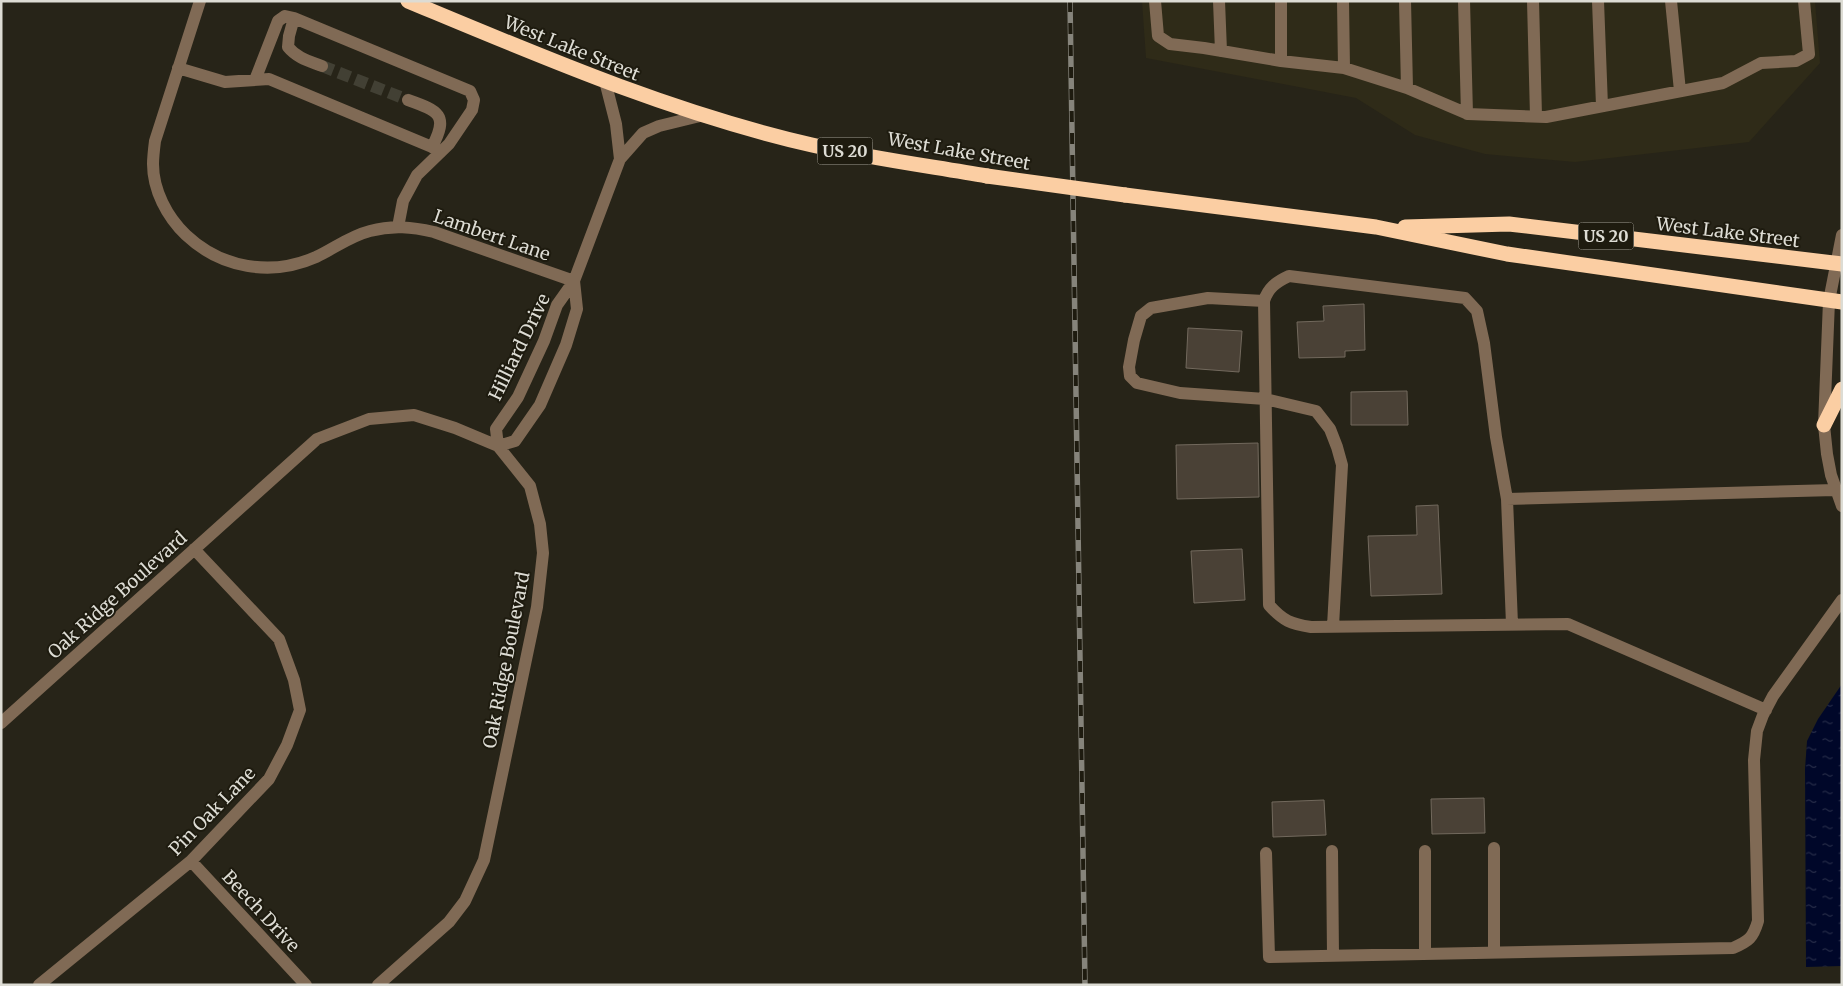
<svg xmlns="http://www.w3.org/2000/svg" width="1843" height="986" font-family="Merriweather,serif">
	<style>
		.built { fill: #2f2b18 }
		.water { fill: url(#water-ripples) }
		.building { fill: #4a4136; stroke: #72695d }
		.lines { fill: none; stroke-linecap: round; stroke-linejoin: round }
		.minor-tunnel { stroke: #424034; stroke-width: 12; stroke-dasharray: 12 6; stroke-linecap: butt }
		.minor { stroke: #806a55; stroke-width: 12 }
		.highway { stroke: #fbcea3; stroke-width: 15 }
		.rail-casing { stroke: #86847b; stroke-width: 5.5 }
		.rail { stroke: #1e1b0f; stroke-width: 4; stroke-dasharray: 11; stroke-linecap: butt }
		.highway-bridge { stroke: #fbcea3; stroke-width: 15 }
		.labels { text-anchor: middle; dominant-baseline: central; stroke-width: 4; stroke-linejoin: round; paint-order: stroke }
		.shield { fill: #1e1b0f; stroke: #a4a299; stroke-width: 1 }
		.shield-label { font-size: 16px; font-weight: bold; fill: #dddcd4 }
		.street-label { font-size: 18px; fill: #dddcd4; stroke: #1e1b0f }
	</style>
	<defs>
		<pattern id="water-ripples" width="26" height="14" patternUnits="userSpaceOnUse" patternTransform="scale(1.25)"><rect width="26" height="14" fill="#000729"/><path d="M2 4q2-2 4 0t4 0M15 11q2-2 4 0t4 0" fill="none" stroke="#252b47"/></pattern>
	</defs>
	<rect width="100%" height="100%" fill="#272418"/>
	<path class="built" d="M1142 1H1815L1820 63 1749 142 1575 162 1485 154 1415 135 1356 98 1146 58Z"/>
	<path class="water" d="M1842 684V966L1806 967 1805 769 1807 741 1818 719Z"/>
	<path class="building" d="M1364 304 1365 350 1345 351V357L1299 358 1297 322 1324 321 1323 306Z
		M1188 328 1242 331 1239 372 1186 368Z
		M1407 391 1408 425H1351V392Z
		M1258 443 1259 497 1177 499 1176 445Z
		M1438 505 1442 594 1371 596 1368 536 1417 535 1416 506Z
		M1242 549 1245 600 1194 603 1191 551Z
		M1484 798 1485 833 1432 834 1431 799Z
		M1324 800 1326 835 1273 837 1272 802Z"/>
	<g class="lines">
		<path class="minor-tunnel" d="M322 66 408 100"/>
		<path class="minor" d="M200 1 155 141C154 149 153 157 153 164 153 190 167 217 186 235 221 268 271 277 316 257 335 248 350 236 370 231 393 225 412 227 434 232L574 281
			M1155 1 1158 36 1170 44 1204 48 1281 61 1344 68 1407 88 1468 114 1546 117 1723 83 1761 63 1796 61 1809 54 1804 1
			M1219 1 1221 51
			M1343 1 1344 68
			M1405 1 1407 88
			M1464 1 1467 114
			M1533 1 1536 116
			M1598 1 1602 106
			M1671 1 1680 91
			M294 18 289 36 288 47C297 58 309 61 322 66
			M1281 61V1
			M178 68 225 82 269 79 432 147 440 153
			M255 80 278 21 285 16 294 18 470 91 474 100 472 110 449 144 417 175 403 201 398 227
			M605 81 616 124 620 159
			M408 100C439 111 449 115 432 147
			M1842 235 1829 301 1824 425 1827 454 1831 475 1842 506
			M574 281 577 309 566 345 540 405 515 441 498 446 496 429 518 397 544 341 557 305 574 281 620 159 643 133 659 126 704 115
			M1264 301 1208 298 1151 308 1141 316 1134 340 1129 367 1130 376 1137 383 1180 393 1265 399 1316 411 1330 429 1337 447 1342 465 1333 626
			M1507 499 1512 624
			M1766 710 1568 624 1311 627C1291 624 1283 621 1269 605L1264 301C1268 288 1276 282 1289 276L1465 298 1477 311 1484 343 1496 437 1507 499 1835 490
			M1 723 317 439 369 419 414 415 455 428 498 446 530 486 540 524 543 553 537 607 484 860 465 901 449 922 378 985
			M1494 848V953
			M1332 851 1333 956
			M1266 853 1269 957 1733 948C1749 941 1753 938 1758 921L1754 760 1757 731 1763 715 1773 696 1842 600
			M191 861 306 985
			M1425 954V851
			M39 985 191 861 269 779 287 745 300 710 294 680 279 639 194 549"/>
		<path class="highway" d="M408 1C540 56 672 113 812 145 869 158 929 166 987 176
			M1125 195 1376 227 1507 254 1842 302
			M1405 227 1509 224 1842 264
			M1824 425 1842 389"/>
		<g class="rail-casing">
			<path id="rail" d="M1070 1 1085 985"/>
		</g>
		<use href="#rail" class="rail"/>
		<path class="highway-bridge" d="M987 176 1125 195"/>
	</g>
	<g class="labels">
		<g class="shield">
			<rect x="817.5" y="137.5" width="55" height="27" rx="4"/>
			<rect x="1578.5" y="222.5" width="55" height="27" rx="4"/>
		</g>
		<g class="shield-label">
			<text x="845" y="151">US 20</text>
			<text x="1606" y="236">US 20</text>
		</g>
		<g class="street-label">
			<text transform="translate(572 48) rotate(22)">West Lake Street</text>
			<text transform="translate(959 151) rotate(10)">West Lake Street</text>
			<text transform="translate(1728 232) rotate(7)">West Lake Street</text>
			<text transform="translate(492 235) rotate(19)">Lambert Lane</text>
			<text transform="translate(519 347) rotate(-64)">Hilliard Drive</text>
			<text transform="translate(117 595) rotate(-42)">Oak Ridge Boulevard</text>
			<text transform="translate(506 660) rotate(-79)">Oak Ridge Boulevard</text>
			<text transform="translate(212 811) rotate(-46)">Pin Oak Lane</text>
			<text transform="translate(261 911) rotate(47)">Beech Drive</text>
		</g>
	</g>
	<rect width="1843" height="986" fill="none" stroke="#dddcd4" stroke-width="5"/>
</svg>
